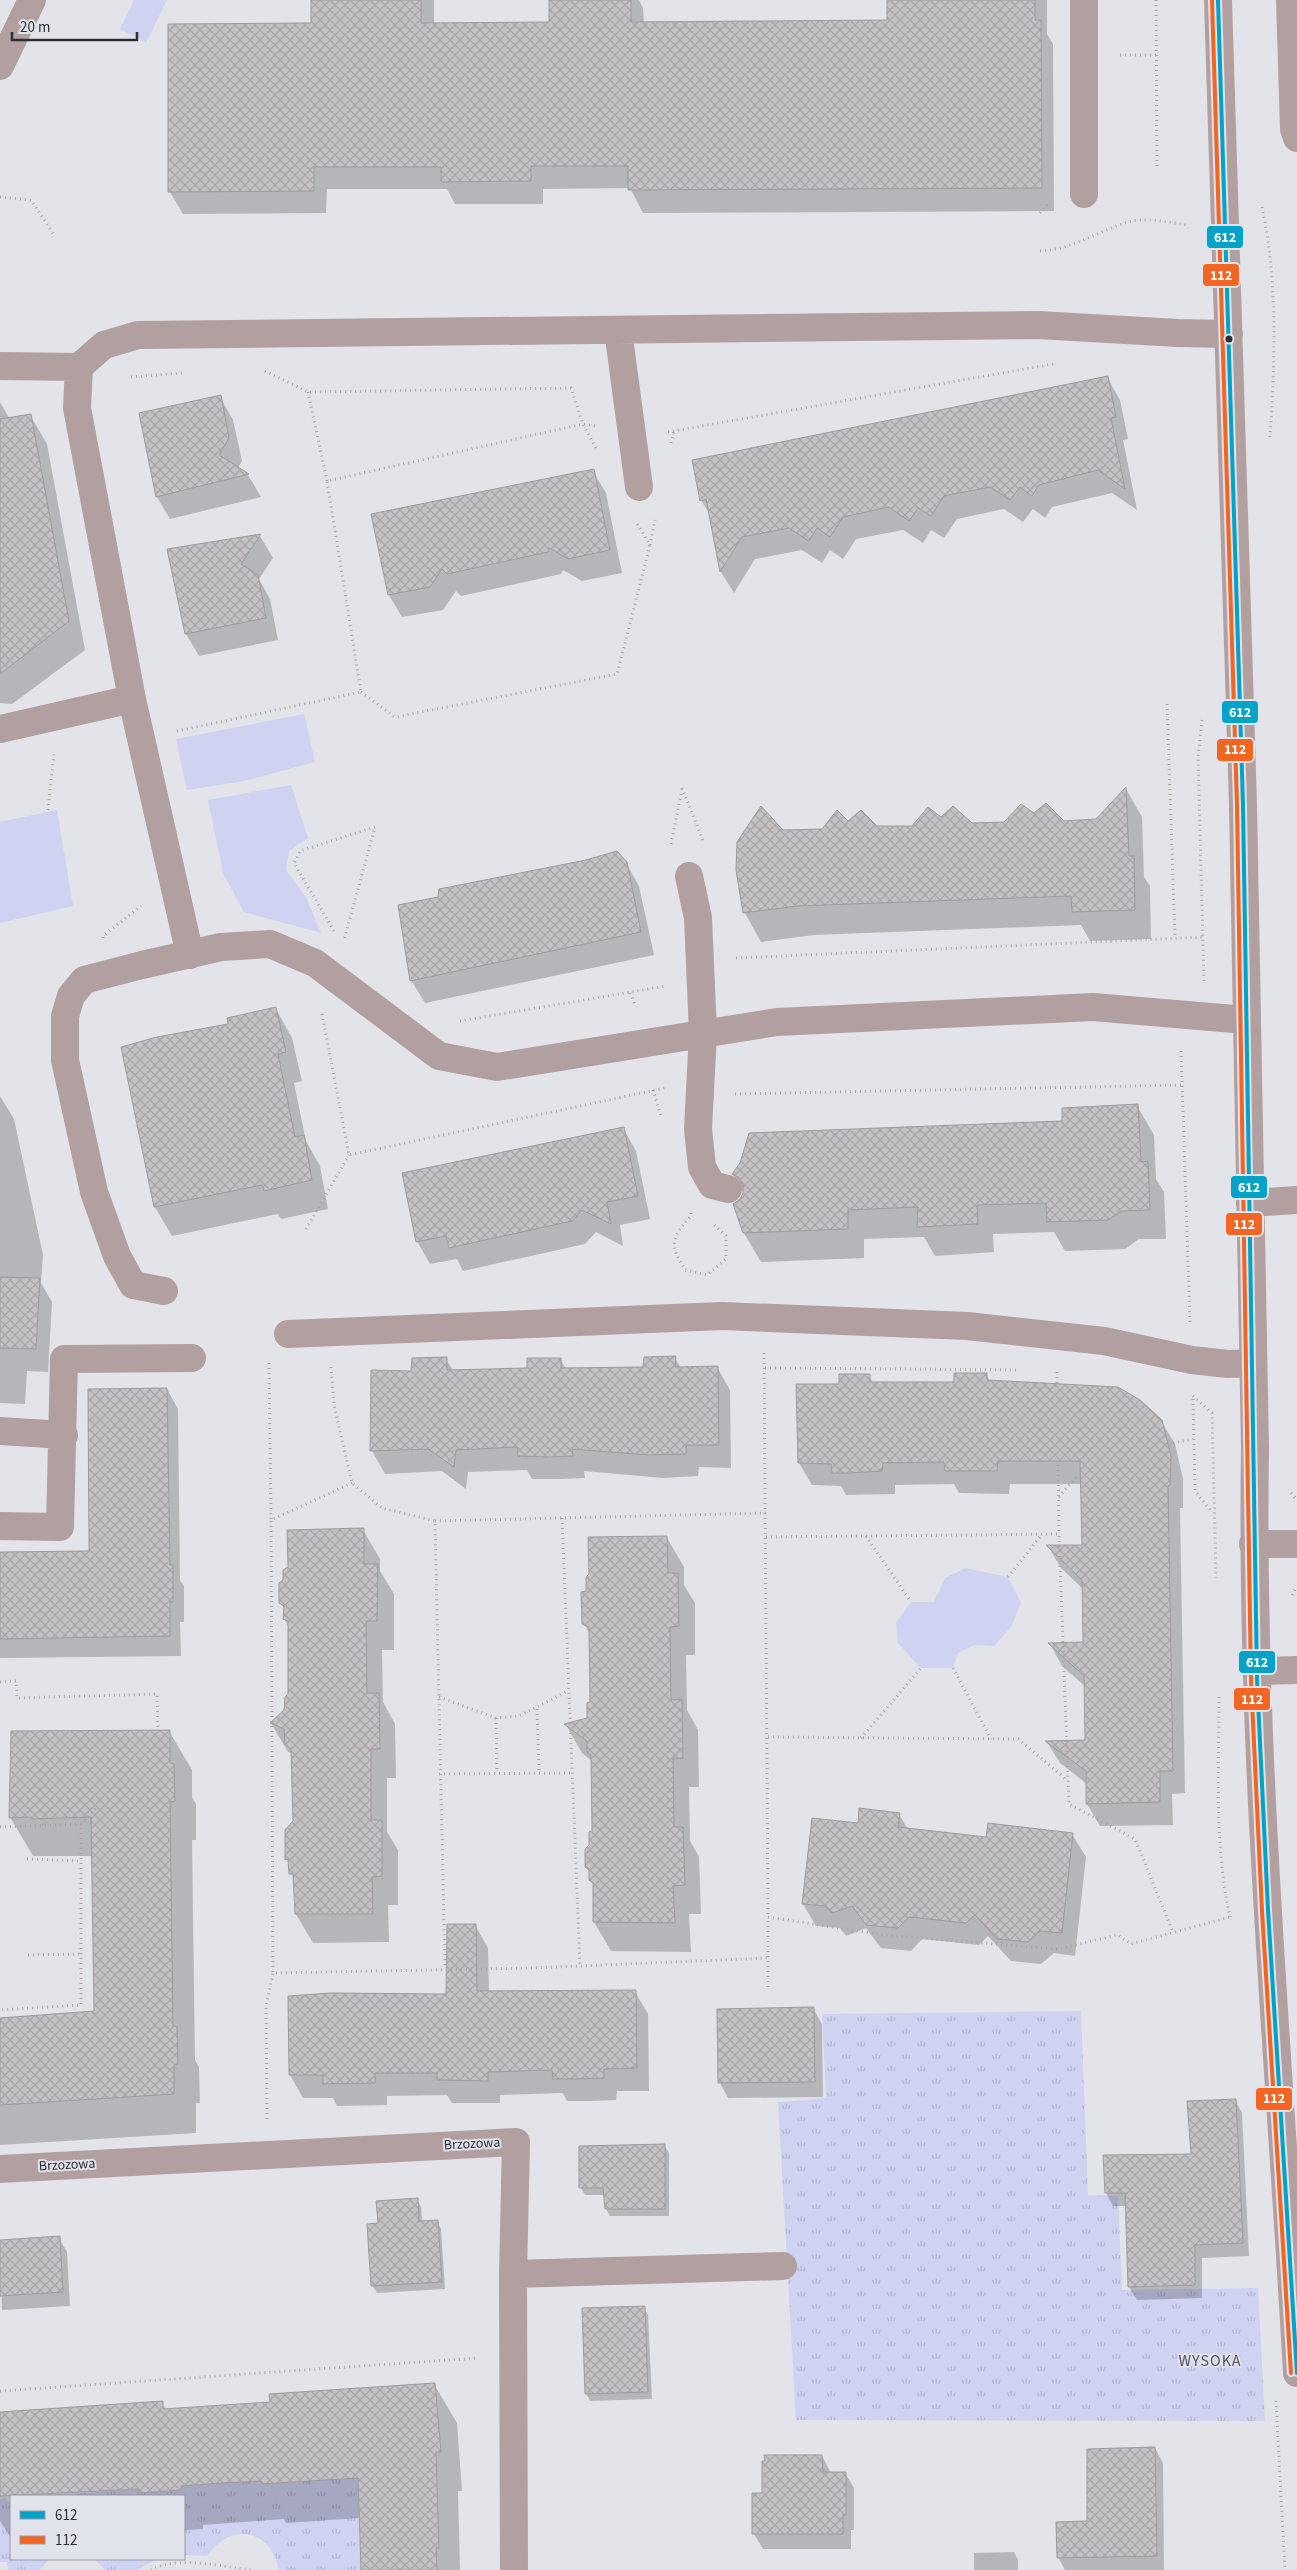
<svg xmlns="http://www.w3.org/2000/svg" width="1297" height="2570" font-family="'Source Sans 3',sans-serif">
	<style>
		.grass { fill: url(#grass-tufts) }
		.park { fill: #cfd2f1 }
		.shadow { fill: #0003 }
		.building { fill: url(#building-cross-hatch); stroke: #9d9b9d }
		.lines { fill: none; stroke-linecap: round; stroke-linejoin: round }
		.path { stroke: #ada1a2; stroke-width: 3; stroke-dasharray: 1 4; stroke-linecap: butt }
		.minor { stroke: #b29fa0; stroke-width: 28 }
		.bus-1-casing { stroke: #e0e2ec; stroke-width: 8 }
		.bus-2-casing { stroke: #e0e2ec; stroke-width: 8 }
		.bus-1 { stroke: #02a3c6; stroke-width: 4 }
		.bus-2 { stroke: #f26522; stroke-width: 4 }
		.bus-dot { fill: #2e2f32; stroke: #e0e2ec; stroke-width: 2 }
		.labels { text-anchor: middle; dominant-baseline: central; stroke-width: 4; stroke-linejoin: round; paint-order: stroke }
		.street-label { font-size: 14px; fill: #2e2f32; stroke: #e0e2ec }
		.quarter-label { font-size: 16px; letter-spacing: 1px; fill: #54555e; stroke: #e0e2ec }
		.line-badge { stroke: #e0e2ec; stroke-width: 2 }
		.badge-label { font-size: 14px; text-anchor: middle; font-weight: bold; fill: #fff }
	</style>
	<defs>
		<pattern id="grass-tufts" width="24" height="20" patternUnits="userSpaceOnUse" patternTransform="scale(1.25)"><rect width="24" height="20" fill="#cfd2f1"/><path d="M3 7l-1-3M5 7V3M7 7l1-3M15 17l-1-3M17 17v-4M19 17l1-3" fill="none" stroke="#b2b5cf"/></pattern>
		<pattern id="building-cross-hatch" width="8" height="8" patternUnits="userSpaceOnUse" patternTransform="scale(1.25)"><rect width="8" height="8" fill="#c3c1c3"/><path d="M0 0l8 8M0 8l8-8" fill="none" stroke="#a8a6a8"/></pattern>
	</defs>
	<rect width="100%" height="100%" fill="#e3e4e9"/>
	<path class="grass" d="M1081 2011 1088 2195 1118 2196 1122 2290 1258 2288 1265 2421 796 2420 778 2102 826 2098 822 2014Z
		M365 2463 366 2502H358L361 2570H279C271 2528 230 2522 207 2556L184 2555V2496H47L139 2489 140 2493 181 2490V2486L261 2481 262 2484 302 2482Z
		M6 2498 7 2501H11V2559H49L40 2570H8L7 2562H0V2499Z
		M95 2559H158L135 2570H105Z"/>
	<path class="park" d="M134 0H167L146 43 120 29Z
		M304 714 315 762 244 781 187 790 176 739Z
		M291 785 308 838 289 851 286 870 306 897 321 933 244 912 223 873 208 800Z
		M57 810 73 906 0 923V822Z
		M966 1568 1008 1577 1021 1603 1011 1627 994 1646 974 1645 958 1653 953 1668H921L898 1643 896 1623 911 1602H934L945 1578Z"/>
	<path class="shadow" d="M312 0H434V24L550 23V0H639L643 8 644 23 889 22V0H1047V34L1053 44 1054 211 643 213 630 188 543 189V204H455L447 189H327L326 213 183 214 170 192 312 24Z
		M1107 377 1120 400 1128 439 1123 440 1137 510 1112 493 1052 507 1045 518 1033 509 1023 522 1004 509 957 519 944 538 931 530 923 543 903 530 856 539 843 559 830 550 822 563 802 550 755 559 734 593 721 572 710 515 701 500Z
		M220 397 233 420 242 461 238 468 248 475 261 497 170 519 157 497Z
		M0 402 9 418 30 415 47 444 85 650 12 704 0 703Z
		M593 471 606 493 622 573 582 581 563 570 561 574 461 596 456 591 443 610 402 617 389 595Z
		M260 536 273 558 259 579 270 599 278 640 199 656 186 634 168 550Z
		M1126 789 1142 817 1144 877 1150 886 1151 939 1090 941 1081 925 814 935 761 942 745 913 737 870 782 831 823 830 848 823 876 827H912L941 818 971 825 1097 820Z
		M626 863 639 886 654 955 425 1003 411 980Z
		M276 1009 292 1038 302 1081 294 1083 306 1141 320 1166 328 1209 281 1219 278 1214 172 1236 155 1207 229 1025Z
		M0 1096 14 1119 43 1255 41 1283 52 1302 48 1372 27 1371 25 1404 0 1403Z
		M1137 1106 1154 1135 1156 1179 1164 1192 1166 1239H1139L1125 1249 1065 1251 1054 1232 993 1234 994 1252 935 1256 924 1237 864 1239V1258L761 1262 744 1233 740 1200 744 1193 733 1174 1063 1122Z
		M623 1128 636 1151 650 1219 620 1225 623 1246 596 1232 585 1244 463 1271 457 1259 430 1264 417 1241Z
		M675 1358 681 1368 717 1367 730 1390 731 1468 699 1467 698 1476 663 1478 584 1471 585 1478 561 1479H532L527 1470 468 1472 466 1489 442 1471 385 1474 372 1451V1371L413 1372 446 1359 454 1372 528 1370 560 1359 566 1369 645 1368Z
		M986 1374 990 1382 1161 1421 1175 1444 1183 1479V1508H1180L1185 1793 1172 1794 1173 1825 1100 1826 1087 1804V1784L1060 1763 1047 1742 1086 1741V1687L1062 1666 1050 1644H1085L1084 1590 1061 1568 1048 1546H1083L1082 1484H1010L1009 1494 959 1493 954 1484 895 1485V1494L846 1495 841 1486 812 1485 799 1463 840 1385 869 1376 873 1383 955 1384Z
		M167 1389 178 1409 180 1580 184 1586V1622H180L181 1656 0 1658V1553H90Z
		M363 1530 380 1559V1571L394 1594V1650H382L383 1702 395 1724 396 1778H387V1832L398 1850V1905H388L389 1942 313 1943 296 1914 295 1882 287 1859 295 1821 292 1753 288 1752 271 1723 285 1710 289 1694V1628L284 1618 285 1610 280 1602Z
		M667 1538 684 1567V1585L695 1603V1655H686L687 1710 698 1730 699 1787H689L690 1841 699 1857 701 1914H689L691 1952 611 1951 594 1922V1887L587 1866 594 1832 592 1761 582 1753 566 1725 588 1719 592 1703 591 1636 584 1624Z
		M169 1731 192 1770V1797L196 1804V1840H192L195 2060 199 2067 200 2103H196V2133L0 2145V2019L96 2012 93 1856H33L10 1817Z
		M899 1814 908 1830 987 1838 1072 1834 1086 1857 1075 1956 1054 1953 1041 1964 1011 1961 988 1936 979 1945 922 1939 911 1951 881 1948 866 1928 846 1936 840 1928 816 1926 803 1904 859 1824Z
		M475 1925 488 1948 489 1992H635L648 2014 649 2091H617L616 2100 589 2101H567L563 2093 500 2095V2103H452L447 2095 387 2096V2105L337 2106 333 2098H303L290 2075 447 1995Z
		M813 2008 822 2024 823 2097 728 2098 720 2083Z
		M1235 2100 1242 2113 1249 2256 1202 2258V2298L1137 2300 1129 2287 1127 2206H1113L1106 2193 1193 2155Z
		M664 2145 669 2153V2216H610L606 2209 605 2195H585L581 2188Z
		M417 2199 421 2207 422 2222 437 2221 441 2229 445 2289 377 2293 372 2285 379 2225Z
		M59 2238 67 2252 70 2306 2 2310 0 2241Z
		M644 2308 648 2315 652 2399 590 2401 586 2393Z
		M434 2384 457 2423 462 2491H458L460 2570H361L360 2518 286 2523 284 2519 244 2522 203 2525V2529L184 2530V2496H11V2538L0 2521V2414L162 2403 166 2410 271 2403Z
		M1155 2448 1163 2463 1164 2570H1065L1058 2557Z
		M822 2456 831 2473H845L854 2488V2530H851V2549H763L754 2534 763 2494Z
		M1014 2552 1018 2560V2570H974V2553Z"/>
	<path class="building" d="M311 0H421V23L549 22V0H631V22L887 20V0H1035V20H1041L1042 188 628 190V166H531V181L441 182V167H314V191L168 192V24L311 23Z
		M1108 376 1116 417 1111 418 1125 489 1098 470 1039 485 1032 496 1020 487 1010 500 990 487 944 496 931 516 918 508 909 521 889 507 843 517 830 537 817 528 809 541 789 528 742 537 720 572 706 499 700 501 692 460Z
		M221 395 229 438 219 455 249 474 156 497 139 413Z
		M31 414 69 621 0 674V419Z
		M594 469 610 550 568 559 550 548 548 552 447 574 442 569 430 587 388 595 371 514Z
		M261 534 241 564 258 575 266 618 185 634 167 549Z
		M1126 787 1129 856H1134L1135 910 1072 912 1071 896 797 906 743 913 736 870 737 842 761 806 783 830 822 829 837 810 848 821 861 810 877 826H912L928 807 941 817 953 806 972 823 1004 822 1021 804 1034 813 1046 803 1064 821 1079 820 1096 819Z
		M617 851 627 862 641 932 410 981 398 905 438 897 439 889 586 860Z
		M276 1007 286 1052 278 1054 295 1137 304 1135 312 1180 264 1191 262 1185 154 1207 121 1047 157 1037 228 1024 227 1018Z
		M1138 1104 1141 1162 1148 1161 1150 1210 1122 1211 1108 1220 1047 1222 1046 1203 977 1205 978 1224 917 1227 918 1207 848 1210V1229L743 1233 733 1204 740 1199 743 1193V1185L739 1178 732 1174 740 1163 749 1133 1062 1121V1108Z
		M624 1127 638 1196 607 1202 611 1224 582 1210 572 1221 449 1248 446 1236 416 1242 402 1173Z
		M0 1277 40 1278 36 1349 0 1348Z
		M676 1356 675 1367 718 1366 719 1445H686V1454L649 1455 572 1449 573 1456 548 1457 518 1456 517 1447 456 1450 454 1467 428 1449 370 1451 371 1370 411 1371 412 1358 447 1357V1370L527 1368V1358H561V1368L643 1367 644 1357Z
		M954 1373H987V1380L1118 1387 1140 1400 1162 1420 1171 1456 1170 1485 1168 1486 1173 1771H1160V1802L1086 1804V1771L1045 1741 1085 1740 1084 1676 1048 1643 1083 1642 1082 1580 1046 1545H1082L1080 1461H998L997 1471H945L944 1462 883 1463 882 1471 850 1473H832L831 1464 798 1463 796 1384H839V1374H870V1382H954Z
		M167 1388 170 1565H173V1602H170V1636L0 1639V1552L89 1551 88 1389Z
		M364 1528V1564H378L377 1621H366L367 1693H379L380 1749H371V1820H382V1876L372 1877 373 1914H295L293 1874H289L288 1859 285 1860V1830L293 1821 291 1749 285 1744 284 1729 270 1723 284 1710 285 1697 288 1694V1621L283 1619 284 1606 279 1603V1583L283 1580V1570L288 1567 287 1530Z
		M667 1536 668 1573H678L679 1626 670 1627 671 1700 682 1699 683 1758H673L674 1827H683L685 1885 673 1886 675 1923 593 1922V1883L589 1880V1870L585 1867V1849L589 1845V1832L592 1831 591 1755 587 1752V1741L564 1724 587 1718V1703L590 1702 589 1627 582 1624 581 1592 586 1591V1577L589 1574 588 1537Z
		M170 1730V1763L174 1764 175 1801 170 1802 173 2026 177 2027 178 2064 174 2065V2094L0 2105V2018L94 2011 91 1817 32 1819V1817L9 1818 11 1731Z
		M859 1808 900 1813 898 1827 986 1837 988 1823 1073 1833 1062 1933 1040 1931 1028 1942 997 1939 975 1915 966 1923 909 1917 898 1928 866 1925 852 1906 832 1913 825 1906 802 1904 812 1818 858 1823Z
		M447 1924H476L477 1991 636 1990 637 2068 604 2069V2078L575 2079H553L552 2070 488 2072V2081L437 2080V2073H375V2083L323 2084V2075H289L288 1996 331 1993 446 1994Z
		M814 2007 815 2082 718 2083 717 2009Z
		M1236 2099 1243 2243 1195 2245V2285L1128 2287 1125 2193H1105L1103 2155 1191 2154 1187 2101Z
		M665 2144V2209H605L603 2188H579V2146Z
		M418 2198 419 2221 438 2220 442 2282 371 2286 367 2224 378 2223 376 2201Z
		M60 2236 63 2292 0 2296V2240Z
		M645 2306 648 2392 585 2394 582 2308Z
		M435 2383 441 2452H436L439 2548H436L437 2570H361L358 2478 262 2484 261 2481 221 2483 181 2486V2490L140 2493 139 2489 0 2496V2412L163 2401V2409L270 2402 269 2394Z
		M1155 2447 1157 2556 1057 2558 1056 2522 1087 2521V2449Z
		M764 2455H822L823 2472H846V2515H843V2534H752V2493H762V2461H765Z"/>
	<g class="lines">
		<path class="path" d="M1156 0 1157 170
			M1120 55H1156
			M0 197 31 200 54 235
			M1262 207C1278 282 1275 361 1270 437
			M1040 213 1049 202
			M1040 251C1072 250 1098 231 1128 222 1146 217 1167 222 1186 225L1188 228
			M265 371 308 392 571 388 583 424 596 448
			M131 377 182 373
			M308 392 327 481
			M668 432 1053 364
			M671 443 674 431
			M650 545 655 520
			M361 692 395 717 617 674 650 545 636 522
			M1167 704 1175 938
			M1202 720 1198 757 1204 981
			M177 731 361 692 327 481 583 424 595 426
			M682 788 704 843
			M48 810 54 753
			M671 844 682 789
			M334 931 294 863 300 851 375 827 344 940
			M103 938V936L141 906
			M736 958 1204 937
			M630 993 636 1007
			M322 1014 349 1155 665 1088
			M460 1021 666 986
			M1181 1051 1190 1322
			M653 1090 661 1116
			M735 1094 1182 1085
			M691 1213V1216C671 1238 669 1244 685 1270L707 1275 726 1259V1236L712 1223
			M306 1229 349 1155
			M764 1353 768 1917
			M269 1363 271 1520
			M331 1367 334 1405 352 1483 382 1508 435 1521 445 1969
			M765 1368 1017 1370
			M1057 1372V1384
			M1193 1396 1212 1413 1216 1578
			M1193 1399 1195 1491 1212 1512
			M1168 1444 1193 1439
			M1058 1465 1059 1534
			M352 1483 271 1520 273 1973 532 1968 768 1958
			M1291 1493 1297 1500
			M1059 1497 1076 1477
			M562 1518 580 1966
			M435 1521 766 1513
			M866 1536 911 1602
			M766 1537 1059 1534 1069 1804 1135 1839 1173 1932
			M1008 1577 1042 1534
			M1292 1595 1297 1586
			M953 1668 991 1739
			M0 1682 16 1681 17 1698 157 1694 158 1730
			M439 1697 496 1718 519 1716 568 1691
			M1219 1697C1219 1769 1214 1846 1230 1917
			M537 1709 539 1772
			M496 1718 497 1773
			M768 1737 1018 1739 1068 1781
			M861 1738 921 1668
			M439 1774 572 1773
			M42 1819 43 1825
			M81 1824 98 1806
			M0 1827 81 1824V2005L0 2010
			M27 1859 81 1861
			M28 1955 81 1954
			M768 1987V1917L883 1935 1058 1949 1118 1935 1131 1944 1230 1917
			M267 2119 266 2006 273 1973
			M0 2391 478 2358
			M1276 2401 1285 2570
			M151 2570C176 2555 223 2567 251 2570"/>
		<path class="minor" d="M1218 0 1243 805 1255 1448C1250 1757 1280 2064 1297 2373
			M1290 0 1294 129 1297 138
			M0 66 32 0
			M1084 194V0
			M618 330 639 487
			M0 366 79 367
			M0 729 132 699
			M689 876 698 918 703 1033 698 1129 702 1167 712 1185 728 1189
			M190 955 132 699 77 408 79 367 104 345 138 335 1038 325 1178 333 1229 334
			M1250 1203 1297 1200
			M164 1291 133 1285 117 1256 94 1192 65 1060V1016L71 996 84 980 142 965 221 947 270 944 315 963 439 1056 497 1067 777 1022 1093 1007 1246 1020
			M288 1334 722 1316 967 1326 1104 1341 1192 1360 1228 1364 1253 1363
			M0 1431 64 1435
			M0 1526 60 1527 64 1359 192 1358
			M1253 1544H1297
			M1256 1671 1297 1670
			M0 2169 516 2142 513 2274 514 2570
			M513 2274 783 2266"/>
		<g class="bus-1-casing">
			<path id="bus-1" d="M1218 0 1243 805 1257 1679 1268 1910 1297 2373"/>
		</g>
		<g class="bus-2-casing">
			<path id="bus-2" d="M1212 0 1237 805 1251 1680 1262 1911 1291 2373"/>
		</g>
		<use href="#bus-1" class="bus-1"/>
		<use href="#bus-2" class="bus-2"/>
	</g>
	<circle class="bus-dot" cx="1229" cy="339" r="4.5"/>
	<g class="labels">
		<g class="street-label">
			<text transform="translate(472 2144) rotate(-3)">Brzozowa</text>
			<text transform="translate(67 2165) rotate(-3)">Brzozowa</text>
		</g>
		<g class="quarter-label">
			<text x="1210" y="2361">WYSOKA</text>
		</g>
	</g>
	<g class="line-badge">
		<rect x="1206" y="225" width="38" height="24" rx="5" fill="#02a3c6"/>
		<rect x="1202" y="263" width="38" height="24" rx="5" fill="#f26522"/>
		<rect x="1221" y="700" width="38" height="24" rx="5" fill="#02a3c6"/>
		<rect x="1216" y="738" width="38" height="24" rx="5" fill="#f26522"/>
		<rect x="1230" y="1175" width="38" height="24" rx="5" fill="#02a3c6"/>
		<rect x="1225" y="1212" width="38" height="24" rx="5" fill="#f26522"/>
		<rect x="1238" y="1650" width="38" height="24" rx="5" fill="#02a3c6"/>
		<rect x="1233" y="1687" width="38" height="24" rx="5" fill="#f26522"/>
		<rect x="1255" y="2087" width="38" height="24" rx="5" fill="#f26522"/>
	</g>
	<g class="badge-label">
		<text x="1225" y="242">612</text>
		<text x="1221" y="280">112</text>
		<text x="1240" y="717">612</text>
		<text x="1235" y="754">112</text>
		<text x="1249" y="1192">612</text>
		<text x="1244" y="1229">112</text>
		<text x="1257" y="1667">612</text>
		<text x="1252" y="1704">112</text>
		<text x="1274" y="2103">112</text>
	</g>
	<rect x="10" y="2495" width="175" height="65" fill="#e0e2ec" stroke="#999aa2"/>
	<rect x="20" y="2511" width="25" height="8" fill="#02a3c6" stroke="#999aa2"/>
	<text x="55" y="2520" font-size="15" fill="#2e2f32">612</text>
	<rect x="20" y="2536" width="25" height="8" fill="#f26522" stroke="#999aa2"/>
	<text x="55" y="2545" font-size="15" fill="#2e2f32">112</text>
	<path d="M12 32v8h125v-8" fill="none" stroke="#2e2f32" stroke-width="2.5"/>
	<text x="20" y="32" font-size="15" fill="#2e2f32" stroke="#e0e2ec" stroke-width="4" paint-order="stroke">20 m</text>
</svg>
